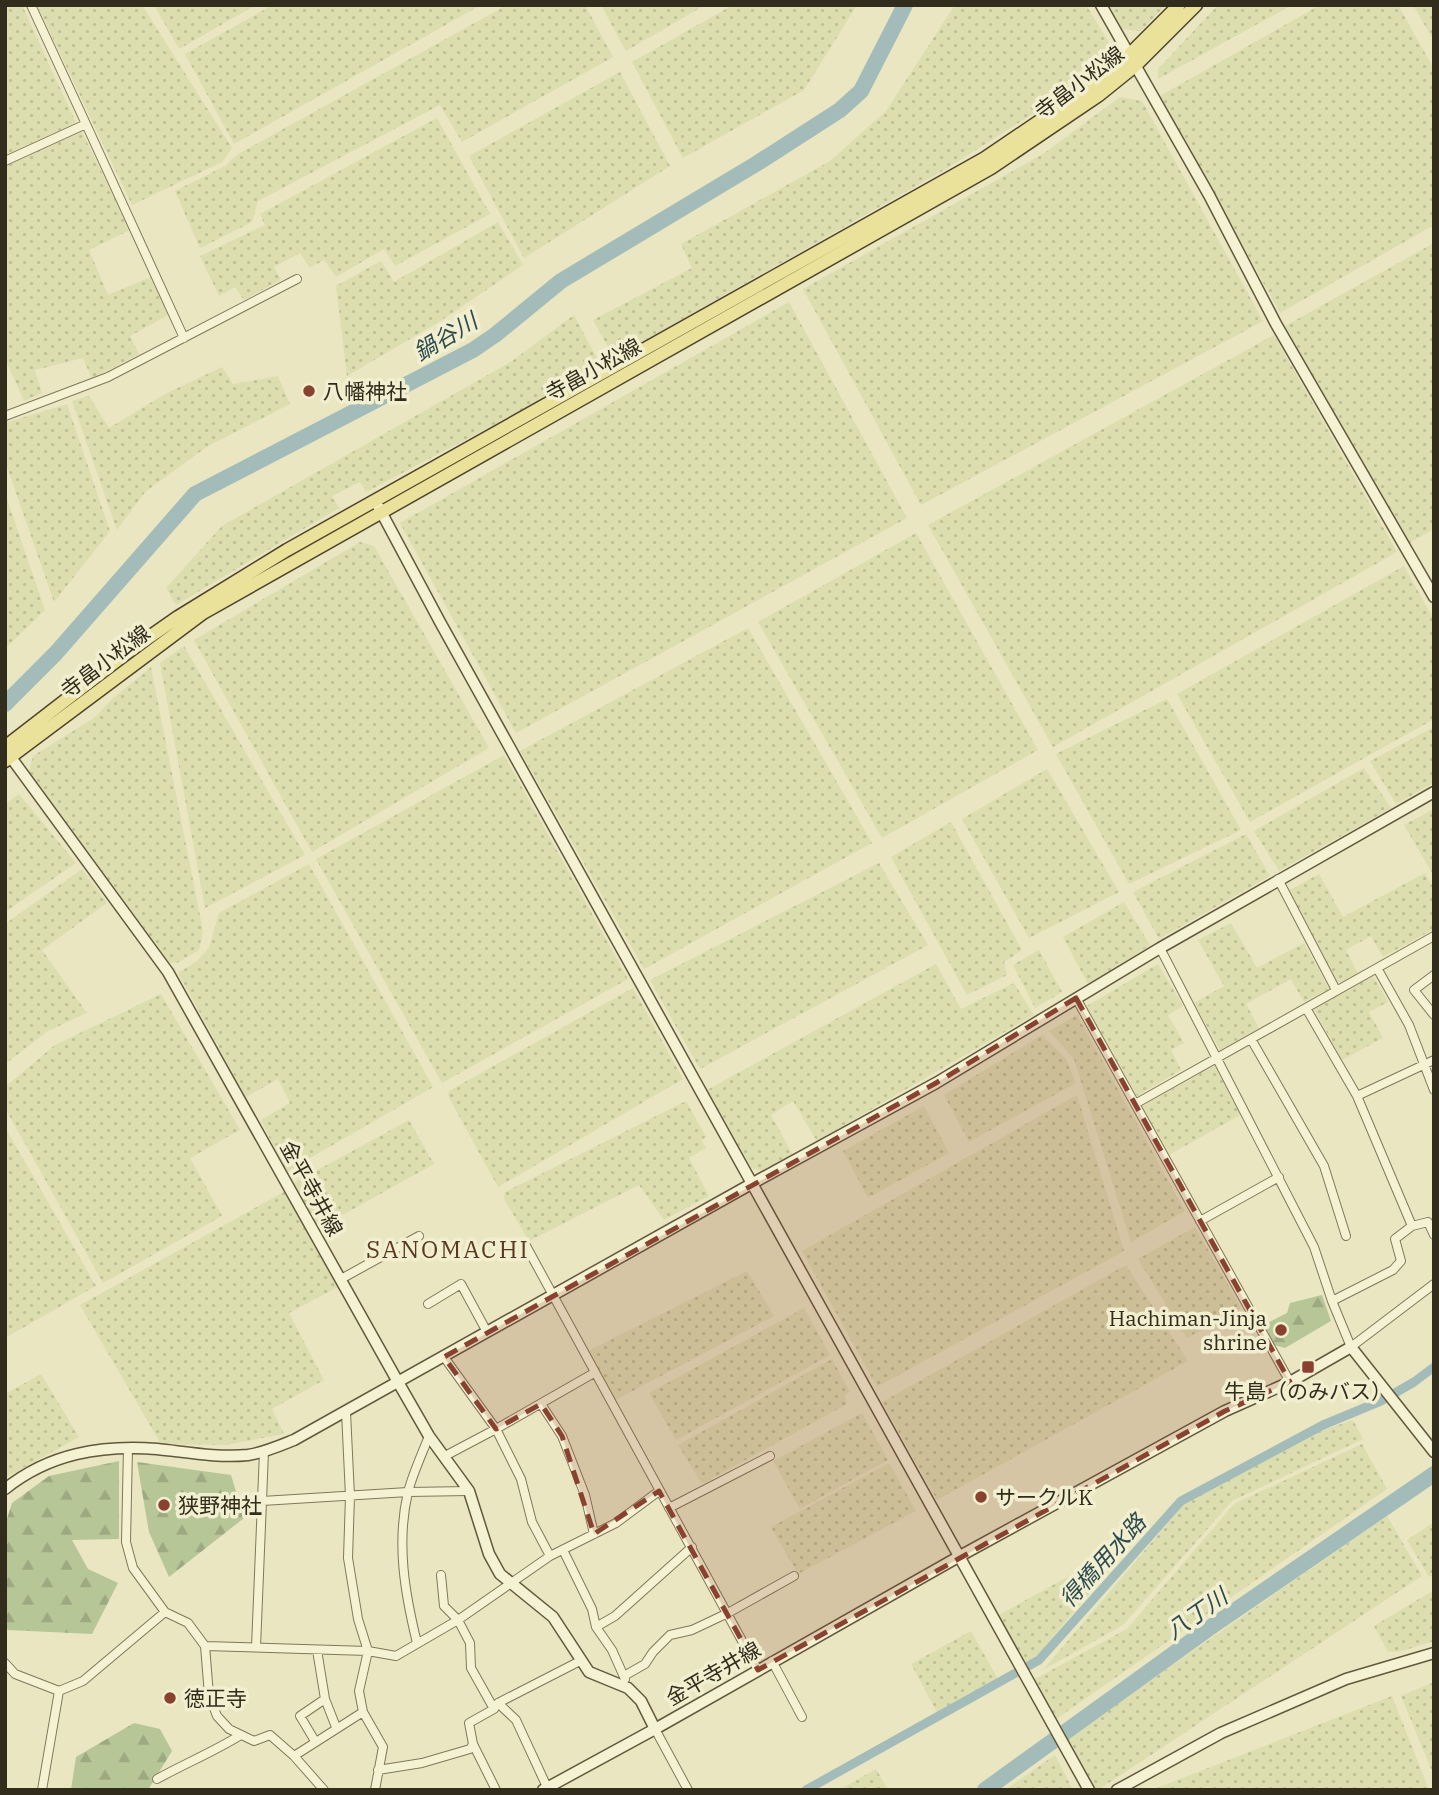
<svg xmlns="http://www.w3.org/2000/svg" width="1439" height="1795" font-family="'IBM Plex Serif','Noto Sans JP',serif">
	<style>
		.farmland { fill: url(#farmland-dots) }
		.forest { fill: url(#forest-firs) }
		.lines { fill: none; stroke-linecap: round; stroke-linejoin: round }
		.canal { stroke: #a3bcba; stroke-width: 9 }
		.river { stroke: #a3bcba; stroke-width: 16 }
		.street-casing { stroke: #81775a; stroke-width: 10 }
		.secondary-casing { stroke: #62583d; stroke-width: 13 }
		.primary-casing { stroke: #4f442e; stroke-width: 15 }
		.street { stroke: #f5f2d3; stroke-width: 8 }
		.secondary { stroke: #f5f2d3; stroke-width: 10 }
		.primary { stroke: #eae29b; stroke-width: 12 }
		.marked { fill: #8a4230; fill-opacity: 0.2; stroke: #8a4230; stroke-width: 5; stroke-dasharray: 14 9; stroke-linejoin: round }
		.poi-dot { fill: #8a4230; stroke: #f1efcf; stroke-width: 2.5 }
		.labels { text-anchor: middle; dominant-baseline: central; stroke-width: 7; stroke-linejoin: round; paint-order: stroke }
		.street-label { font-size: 21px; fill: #322c1d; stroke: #f1efcf }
		.poi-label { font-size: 21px; fill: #322c1d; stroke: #f1efcf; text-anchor: start }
		.water-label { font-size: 23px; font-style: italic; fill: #2e4b50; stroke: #f1efcf }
		.quarter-label { font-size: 24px; letter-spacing: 2px; fill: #5a3920; stroke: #f1efcf }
	</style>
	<defs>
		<pattern id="farmland-dots" width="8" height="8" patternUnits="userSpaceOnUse" patternTransform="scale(1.75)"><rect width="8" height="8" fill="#dcdeaf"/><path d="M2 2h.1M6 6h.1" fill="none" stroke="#bdbf96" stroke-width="1.8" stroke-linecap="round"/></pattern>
		<pattern id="forest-firs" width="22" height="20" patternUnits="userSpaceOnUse" patternTransform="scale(1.75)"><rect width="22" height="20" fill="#b6c696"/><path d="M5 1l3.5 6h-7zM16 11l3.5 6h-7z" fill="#9daa81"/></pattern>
	</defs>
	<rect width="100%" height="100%" fill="#e9e6c1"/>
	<path class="farmland" d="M5 5H22L76 123 5 155Z
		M37 5H142L232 148 222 162 132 205Z
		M154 5H256L179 49Z
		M273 5H481L234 144 185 54Z
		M507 5H585L613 57 462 142 440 105 258 201 252 222 200 248 175 191 225 166 238 154Z
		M601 5H705L626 51Z
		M733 5H857L804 90 683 158 632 62Z
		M955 5H1086L1111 46 1110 60 1053 101 946 169 614 358 593 320 692 268 681 244 830 161 886 111Z
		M1107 5H1166L1141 31 1121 29Z
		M1218 5H1292L1158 79V69Z
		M1320 5H1398L1434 69V225L1280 313 1160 96Z
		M1413 5H1434V41Z
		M620 72 670 166 524 258 469 156Z
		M1120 97 1142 101 1263 321 921 505 803 289 1043 154Z
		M437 118 490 214 395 266 384 249 336 277 324 260 310 268 300 253 274 267 281 280 244 300 235 287 219 296 200 256 265 225 260 214Z
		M81 130 130 230 89 250 108 295 151 277 170 314 130 336 139 354 92 379 83 358 35 370 42 393 24 401 5 359V166Z
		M498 222 523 265 439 322 347 376 336 286 381 261 394 282Z
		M1434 243V529L1409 543 1285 326Z
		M789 302 907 518 516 733 400 523Z
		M574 315 602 368 366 492 360 482 332 496 339 508 176 605 166 588 222 526 512 361Z
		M1274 335 1397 552 1053 747 928 525Z
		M222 367 233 384 278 376 290 404 208 446 145 492 117 530 72 401 89 396 109 428 165 394Z
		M67 404 110 531 54 602 5 461V423Z
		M5 493 45 610 5 649Z
		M916 533 1038 750 882 838 758 622Z
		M360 542 374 546 489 748 312 852 194 640Z
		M1404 566 1434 620V719L1250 822 1177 694Z
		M748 628 872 843 644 969 520 751Z
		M184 646 305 855 205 908 160 663Z
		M151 667 203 931 199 950 177 963 167 962 29 771 33 756 94 718 112 699Z
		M1167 699 1241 830 1129 884 1056 754Z
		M1434 727V783L1396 804 1370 761Z
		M504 755 628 979 442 1083 316 859Z
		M1364 768 1391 808 1279 871 1254 831Z
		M1047 769 1119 892 1029 938 962 819Z
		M19 794 76 863 5 912V804Z
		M1434 809V876L1404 825Z
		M951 822 1022 950 1004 962 1007 975 967 995 891 857Z
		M1246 834 1270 876 1159 939 1133 892Z
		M879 863 928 945 700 1069 650 980Z
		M309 864 433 1087 286 1172 261 1120 290 1103 278 1079 246 1097 178 973 196 962 209 948 219 913Z
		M82 869 107 903 42 950 87 1013 48 1031 5 1064V924Z
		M1425 873 1434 889V929L1383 957 1371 936 1346 950 1358 974 1341 983 1337 981 1288 891 1319 874 1343 917Z
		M1124 902 1150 945 1089 986 1063 937Z
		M1231 923 1257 968 1304 943 1329 989 1304 1002 1291 979 1246 1004 1259 1028 1220 1050 1194 1003 1224 986 1198 940Z
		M1039 950 1062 992 1035 1008 1013 965Z
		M936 964 961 1009 1014 983 1034 1015 817 1141 793 1101 771 1115 793 1155 764 1171 751 1168 707 1090Z
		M1158 964 1183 1006 1168 1015 1184 1043 1171 1050 1181 1070 1137 1096 1085 1007Z
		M1373 976 1388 1002 1369 1012 1383 1038 1342 1060 1314 1009Z
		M633 988 683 1079 498 1187 448 1096 449 1091Z
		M161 994 240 1130 190 1158 222 1216 103 1283 5 1108V1087L55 1045Z
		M1077 1015 1185 1211 1131 1242 1074 1059 1049 1031Z
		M1042 1035 1066 1059 1076 1083 969 1142 944 1095Z
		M1215 1065 1242 1114 1169 1155 1142 1106Z
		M1077 1095 1124 1251 877 1387 802 1251Z
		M686 1101 706 1137 701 1140 706 1148 689 1158 709 1196 664 1220 639 1185 529 1241 504 1199 505 1192Z
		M924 1106 949 1153 868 1198 843 1151Z
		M409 1120 434 1164 319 1228 294 1183Z
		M5 1127 96 1286 5 1338Z
		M284 1192 338 1287 289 1313 324 1380 272 1409 284 1434 225 1445 161 1444 80 1305Z
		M1195 1227 1241 1308 1187 1338 1138 1259Z
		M1126 1265 1188 1361 937 1500 882 1402Z
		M747 1271 774 1316 614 1401 588 1351Z
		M804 1308 830 1355 676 1440 649 1393Z
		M832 1359 850 1392 845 1395 847 1404 702 1484 678 1445Z
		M41 1374 79 1437 5 1478V1394Z
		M862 1413 888 1460 800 1509 773 1461Z
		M1353 1420 1363 1439 1232 1501 1123 1625 1043 1670 1186 1502 1323 1430Z
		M1362 1444 1387 1489 1056 1719 1033 1680 1127 1629 1234 1504Z
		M889 1463 916 1511 798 1574 771 1527Z
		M1387 1516 1422 1576 1098 1790H1092L1066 1739Z
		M1434 1522V1575L1429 1577 1407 1540Z
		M1134 1540 1037 1656 1025 1664 999 1615Z
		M1434 1590V1641L1399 1652H1388L1374 1626Z
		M971 1631 998 1679 937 1712 911 1664Z
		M1434 1682V1776L1401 1696Z
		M1392 1696 1429 1790H1152Z
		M1055 1755 1073 1790H1005Z
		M876 1769 888 1790H839Z"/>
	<path class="forest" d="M1322 1295 1331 1321 1285 1348 1270 1344 1262 1326 1287 1313 1290 1303Z
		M119 1461V1539L72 1540 88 1569 118 1583 92 1634 8 1630 5 1626V1525L12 1503 49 1476Z
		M137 1462 231 1475 244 1518 169 1577 149 1532Z
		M134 1723 160 1729 172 1751 148 1790H71L76 1757Z"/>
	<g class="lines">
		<path class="canal" d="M806 1790 1039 1660 1181 1501 1323 1425 1381 1401 1414 1382 1434 1367"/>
		<path class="river" d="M5 704 56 653 195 494 473 350 495 335 561 281 756 164 840 110 861 91 905 5
			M985 1790 1208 1629 1434 1474"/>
		<g class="street-casing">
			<path id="street" d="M31 5 86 124
				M5 161 86 124 184 338
				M5 416 108 377 297 279
				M1278 879 1336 990
				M1160 948 1314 1247 1332 1301 1351 1347 1434 1284
				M1377 968 1409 1025 1434 1090
				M1434 975 1414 990 1434 1015
				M1076 998 1290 1382
				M1306 1008 1357 1096 1412 1226 1428 1222 1434 1235
				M1251 1039 1324 1166 1346 1236
				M1357 1096 1434 1060
				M1135 1104 1434 936
				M1200 1221 1279 1177
				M525 1244 758 1670
				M341 1279 419 1236
				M1332 1301 1393 1270 1401 1261 1395 1239 1412 1226
				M428 1304 461 1284 487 1332
				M444 1357 496 1429 521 1479 532 1522 550 1556
				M541 1404 562 1436 585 1495 594 1534
				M346 1412 350 1496 348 1558 358 1619 368 1651 359 1691 363 1712 383 1747 375 1790
				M128 1448 126 1542 133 1568 165 1612 188 1623 205 1646 209 1695 217 1716 229 1729 254 1741 270 1735 294 1756 324 1790
				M264 1451 262 1501 408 1492 469 1491
				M445 1456 496 1429 594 1373
				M669 1508 770 1456
				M563 1550 592 1609 596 1627 612 1650 625 1679
				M441 1575 444 1606 458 1620 470 1643 471 1668 494 1709
				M596 1627 615 1616 692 1547
				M417 1643C405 1594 396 1543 408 1492 413 1473 422 1454 429 1436
				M205 1646 368 1651 396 1656 458 1620 550 1556 616 1523 659 1491
				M256 1647 262 1501
				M317 1650 325 1699 336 1727
				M772 1661 802 1717
				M5 1663 15 1674 59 1691 83 1681 165 1612
				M624 1676 645 1664 653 1652 670 1635 692 1630 728 1613 794 1576
				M498 1703 516 1720 547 1787
				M655 1729 688 1790
				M315 1741 300 1716 325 1699
				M473 1744 496 1790
				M294 1756 363 1712
				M378 1770 422 1763 470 1749 473 1744 469 1723 494 1709 498 1703 580 1661
				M157 1779C184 1764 213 1752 239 1736
				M42 1790 59 1691"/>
		</g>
		<g class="secondary-casing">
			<path id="secondary" d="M1101 5 1209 195 1276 324 1434 597
				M378 506 440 622 1089 1790
				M7 752 168 972 398 1382 429 1436 469 1491 489 1554 500 1574 553 1617 589 1672 628 1688 641 1701 655 1729 960 1556 1225 1411 1290 1382 1351 1347 1434 1452
				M5 1489C50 1453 101 1445 157 1449 186 1452 218 1458 248 1455 263 1453 279 1446 294 1440L753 1183 936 1083 1160 948 1434 792
				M543 1790 655 1729
				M1117 1790 1221 1733 1346 1679 1434 1653"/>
		</g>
		<g class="primary-casing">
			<path id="primary" d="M5 747 128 652 178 617 287 550 985 158 1091 86 1128 56 1179 5
				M5 761 203 613 991 168 1099 95 1135 66 1196 5"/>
		</g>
		<use href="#street" class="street"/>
		<use href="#secondary" class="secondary"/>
		<use href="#primary" class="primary"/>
	</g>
	<path class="marked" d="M1076 998 1290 1382 1225 1411 758 1670 659 1491 594 1534 562 1436 541 1404 496 1429 444 1357 936 1083Z"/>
	<g class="poi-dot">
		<circle cx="309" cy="391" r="7"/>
		<circle cx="1281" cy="1330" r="7"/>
		<rect x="1301" y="1360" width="14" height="14" rx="3.5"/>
		<circle cx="981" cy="1497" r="7"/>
		<circle cx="164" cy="1505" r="7"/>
		<circle cx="170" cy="1698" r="7"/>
	</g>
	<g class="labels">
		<g class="street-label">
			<text transform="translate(1079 82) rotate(-37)">寺畠小松線</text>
			<text transform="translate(593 369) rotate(-29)">寺畠小松線</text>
			<text transform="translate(105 661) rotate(-37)">寺畠小松線</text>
			<text transform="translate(312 1188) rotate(61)">金平寺井線</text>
			<text transform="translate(713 1673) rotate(-30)">金平寺井線</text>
		</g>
		<g class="poi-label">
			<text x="323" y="391">八幡神社</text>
			<text x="1267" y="1318" text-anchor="end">Hachiman-Jinja<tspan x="1267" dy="24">shrine</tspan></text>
			<text x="1308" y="1391" text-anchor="middle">牛島（のみバス）</text>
			<text x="995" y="1497">サークルK</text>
			<text x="178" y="1505">狭野神社</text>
			<text x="184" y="1698">徳正寺</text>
		</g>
		<g class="water-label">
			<text transform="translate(445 336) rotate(-31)">鍋谷川</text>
			<text transform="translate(1102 1560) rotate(-48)">得橋用水路</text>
			<text transform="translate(1196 1613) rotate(-35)">八丁川</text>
		</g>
		<g class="quarter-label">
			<text x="448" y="1249">SANOMACHI</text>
		</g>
	</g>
	<rect width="1439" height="1795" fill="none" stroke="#322c1d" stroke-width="14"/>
</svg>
